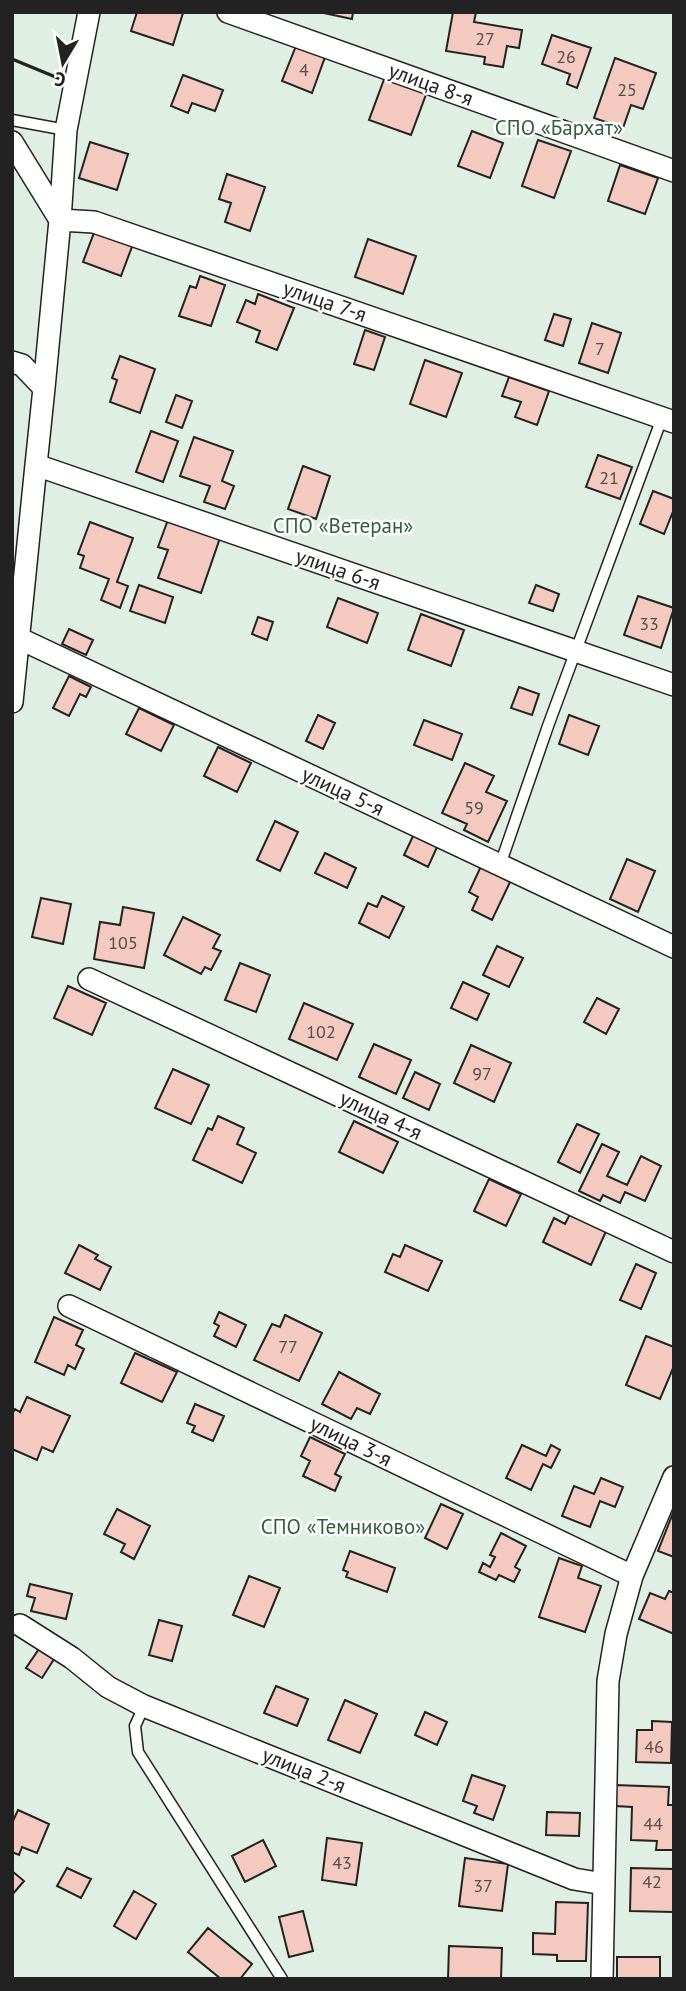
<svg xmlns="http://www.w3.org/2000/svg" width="686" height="1991" font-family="'PT Sans',sans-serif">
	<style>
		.green { fill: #e0efe3; stroke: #6f6f6f; stroke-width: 2 }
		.building { fill: #f3c9c0; stroke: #222; stroke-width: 2 }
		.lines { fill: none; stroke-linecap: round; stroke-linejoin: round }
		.service-casing { stroke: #222; stroke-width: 13 }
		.minor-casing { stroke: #222; stroke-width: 24 }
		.service { stroke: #fff; stroke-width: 10 }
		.minor { stroke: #fff; stroke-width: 21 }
		.wall { stroke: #222; stroke-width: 3.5 }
		.labels { text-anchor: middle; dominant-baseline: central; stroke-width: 5; stroke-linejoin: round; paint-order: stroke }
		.number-label { font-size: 18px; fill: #564c4a }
		.street-label { font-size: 21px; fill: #222; stroke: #fff }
		.park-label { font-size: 21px; fill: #2f5e38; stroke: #fff }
	</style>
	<rect width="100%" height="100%" fill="#fff"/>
	<path class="green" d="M12 12H674V1979H12Z"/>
	<path class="building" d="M137 12 183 13 173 45 131 31Z
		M319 12H353L352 19Z
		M453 12H476L474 22 522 30 519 48 507 46 503 67 484 64 485 57 446 51Z
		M552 35 591 48 577 88 567 84 570 74 542 64Z
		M296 46 325 57 312 93 282 81Z
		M615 58 656 73 643 109 631 105 623 128 594 118Z
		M386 74 428 89 411 135 369 120Z
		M183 75 223 90 215 111 192 103 188 113 171 106Z
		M472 131 503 143 490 178 458 166Z
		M538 140 571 151 554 198 522 186Z
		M90 142 128 154 117 190 79 178Z
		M620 165 658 178 645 214 608 201Z
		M227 174 265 187 250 231 225 222 231 203 219 199Z
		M95 230 133 244 121 276 83 262Z
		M368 239 416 256 403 294 355 277Z
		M200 276 225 285 211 326 179 316 190 286 196 288Z
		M258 294 294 308 277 350 256 342 260 331 237 322 246 300 255 304Z
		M554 314 571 319 563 346 545 340Z
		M592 323 621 333 608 373 579 363Z
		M365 330 385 337 374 370 354 364Z
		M120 356 155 369 140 413 110 402 117 380 112 378Z
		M425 360 462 373 446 417 410 404Z
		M509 377 549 391 537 425 515 417 521 402 502 396Z
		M176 395 192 401 182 428 166 422Z
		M151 431 178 441 163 482 136 472Z
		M194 437 233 451 222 481 234 486 225 509 204 502 210 486 180 476Z
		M598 455 632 467 620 499 586 487Z
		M303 466 330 476 316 519 288 509Z
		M653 491 674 499V509L664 534 640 524Z
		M169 517 221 535 201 593 158 578 168 550 158 547Z
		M90 522 133 538 117 582 128 586 120 608 101 600 109 579 80 568 84 556 78 554Z
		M139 585 173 597 165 623 130 611Z
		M536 585 559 594 553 611 529 603Z
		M638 596 674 608 661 648 624 635Z
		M338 598 378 613 367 643 327 627Z
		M421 614 464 630 451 666 408 650Z
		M258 617 273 622 267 640 252 634Z
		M69 629 93 640 86 655 62 644Z
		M69 676 91 687 86 697 80 694 69 716 53 708Z
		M519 687 539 694 532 715 511 708Z
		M139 708 174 725 161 751 126 734Z
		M318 715 335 723 323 749 306 741Z
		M569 715 599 726 588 755 559 744Z
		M424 720 462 734 452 760 414 745Z
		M218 747 251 763 237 792 204 776Z
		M465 763 494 776 486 792 507 801 488 842 464 830 467 824 442 813Z
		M275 821 298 832 280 871 257 860Z
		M414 834 438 845 428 867 404 855Z
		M325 853 356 868 347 888 315 873Z
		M627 859 655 871 638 912 610 899Z
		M482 864 512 878 492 920 472 910 478 897 469 892Z
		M382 896 404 907 389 938 359 923 368 903 377 907Z
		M41 898 71 904 63 944 32 937Z
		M123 907 154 913 144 968 94 959 100 922 120 925Z
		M183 917 220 935 213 948 221 951 211 970 205 967 201 974 164 955Z
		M497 946 523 958 509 987 483 975Z
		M240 963 270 975 256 1012 225 1000Z
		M463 982 489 994 477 1020 451 1008Z
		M68 986 106 1003 92 1035 54 1018Z
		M597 998 619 1009 606 1034 584 1022Z
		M304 1003 353 1024 337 1060 289 1039Z
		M374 1044 411 1060 396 1094 359 1077Z
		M471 1045 511 1063 494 1102 454 1083Z
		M173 1069 209 1085 191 1124 155 1108Z
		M415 1072 440 1084 429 1110 403 1098Z
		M218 1116 244 1128 237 1144 256 1153 242 1183 193 1160 208 1128 212 1130Z
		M354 1121 398 1142 383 1173 339 1152Z
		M577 1124 599 1134 580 1173 558 1162Z
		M602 1144 619 1152 607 1176 627 1185 641 1156 661 1166 645 1201 625 1192 620 1203 603 1195 600 1201 579 1191Z
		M489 1179 521 1194 506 1226 474 1211Z
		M571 1212 607 1229 591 1265 543 1242 554 1218 565 1224Z
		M79 1245 98 1255 95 1259 111 1267 100 1290 65 1273Z
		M405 1245 442 1261 428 1291 385 1272 393 1254 400 1257Z
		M636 1264 656 1273 641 1309 620 1300Z
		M219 1312 246 1325 236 1347 214 1336 219 1326 214 1323Z
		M285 1315 322 1333 299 1381 254 1360 272 1324 280 1327Z
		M54 1317 83 1330 76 1345 84 1349 75 1369 68 1365 64 1375 35 1362Z
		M646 1336 674 1347V1366L660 1399 626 1385Z
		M135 1353 177 1372 162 1402 121 1383Z
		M339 1372 380 1394 370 1414 357 1408 351 1419 322 1404Z
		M27 1397 70 1416 53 1452 42 1447 37 1460 12 1449V1414L15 1409 20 1412Z
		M195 1404 224 1416 213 1441 192 1432 195 1426 187 1423Z
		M310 1437 345 1454 335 1474 341 1477 335 1491 303 1476 310 1461 301 1456Z
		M522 1445 546 1456 551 1445 560 1450 551 1468 543 1464 531 1490 506 1478Z
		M601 1478 623 1487 615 1507 600 1501 590 1527 562 1516 574 1486 594 1494Z
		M441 1504 463 1514 447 1549 425 1538Z
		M117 1509 150 1526 134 1559 121 1552 125 1544 104 1534Z
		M673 1513H674V1557L658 1551Z
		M501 1533 526 1546 515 1567 520 1570 514 1582 499 1575 496 1580 479 1572 483 1563 490 1567 495 1557 490 1555Z
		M350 1551 395 1568 387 1592 346 1577 348 1572 343 1570Z
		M559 1558 582 1566 578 1578 601 1586 585 1632 539 1617Z
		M249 1576 280 1588 264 1627 233 1615Z
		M30 1584 72 1594 66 1619 31 1611 35 1598 27 1596Z
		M669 1591 674 1593V1634L639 1619 650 1593 665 1599Z
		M159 1620 182 1626 172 1661 149 1655Z
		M41 1646 56 1656 42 1678 26 1668Z
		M276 1686 308 1699 297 1726 264 1713Z
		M345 1700 377 1714 360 1753 328 1740Z
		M425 1712 447 1722 437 1745 415 1735Z
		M652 1721 672 1722 671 1763 636 1762 637 1730H652Z
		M472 1775 505 1786 493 1820 474 1813 477 1806 463 1801Z
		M615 1785 669 1787 668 1805H674V1850H656L657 1841 631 1840 632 1807 615 1806Z
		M18 1810 49 1824 37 1853 22 1847 19 1855 12 1852V1823Z
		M547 1812 580 1813 579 1836 546 1835Z
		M327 1838 362 1843 356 1885 322 1880Z
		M263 1840 276 1866 245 1882 232 1856Z
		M465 1858 508 1864 502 1911 459 1906Z
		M67 1868 91 1879 81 1898 57 1886Z
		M631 1868 674 1869 673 1912 630 1911Z
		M12 1871 24 1881 12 1895Z
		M134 1891 156 1904 136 1939 114 1926Z
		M556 1902 588 1903 586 1961H557V1955L533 1954V1933L555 1934Z
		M303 1911 313 1951 289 1957 279 1917Z
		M208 1928 252 1964 240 1979H221L188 1952Z
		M449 1946 502 1948 501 1979H448Z
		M617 1957H660V1979H617Z"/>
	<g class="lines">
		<g class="service-casing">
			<path id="service" d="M12 120 66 130
				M500 865 548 726 662 418
				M144 1706 135 1726 138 1752 282 1979"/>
		</g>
		<g class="minor-casing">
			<path id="minor" d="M228 12 674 171
				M12 142 60 220 94 222 674 422
				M12 362 22 365 44 388 36 465 674 685
				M44 388 60 220 66 130 89 12
				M12 635 674 947
				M12 702 36 465
				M89 979 674 1252
				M69 1306 632 1576
				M20 1625 72 1658 108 1687 144 1706 574 1879 604 1884
				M602 1979 608 1681 616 1634 632 1576 674 1477"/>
		</g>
		<use href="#service" class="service"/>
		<use href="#minor" class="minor"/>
		<path class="wall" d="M12 59 58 78"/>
	</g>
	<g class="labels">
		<g class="number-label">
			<text x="485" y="38">27</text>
			<text x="566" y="56">26</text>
			<text x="304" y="69">4</text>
			<text x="627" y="89">25</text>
			<text x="600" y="348">7</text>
			<text x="609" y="477">21</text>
			<text x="649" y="623">33</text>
			<text x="474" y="807">59</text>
			<text x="123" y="942">105</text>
			<text x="321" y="1031">102</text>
			<text x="482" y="1073">97</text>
			<text x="288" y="1346">77</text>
			<text x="654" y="1746">46</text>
			<text x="653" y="1823">44</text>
			<text x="342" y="1862">43</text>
			<text x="652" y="1881">42</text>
			<text x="483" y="1885">37</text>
		</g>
		<g class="street-label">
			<text transform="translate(431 84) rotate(20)">улица 8-я</text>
			<text transform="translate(325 301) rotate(19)">улица 7-я</text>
			<text transform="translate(338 569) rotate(19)">улица 6-я</text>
			<text transform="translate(343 791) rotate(25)">улица 5-я</text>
			<text transform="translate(381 1115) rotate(25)">улица 4-я</text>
			<text transform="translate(351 1441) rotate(26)">улица 3-я</text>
			<text transform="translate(304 1770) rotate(22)">улица 2-я</text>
		</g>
		<g class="park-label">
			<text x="559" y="127">СПО «Бархат»</text>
			<text x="343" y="525">СПО «Ветеран»</text>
			<text x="343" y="1526">СПО «Темниково»</text>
		</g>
	</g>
	<rect width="686" height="1991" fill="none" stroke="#222222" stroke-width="28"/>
	<g transform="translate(63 63) rotate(190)" stroke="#ffffff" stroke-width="5" paint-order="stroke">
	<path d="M0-5L12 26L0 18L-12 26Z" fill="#222222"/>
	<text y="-10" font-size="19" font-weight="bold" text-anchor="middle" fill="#222222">С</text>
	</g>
</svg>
